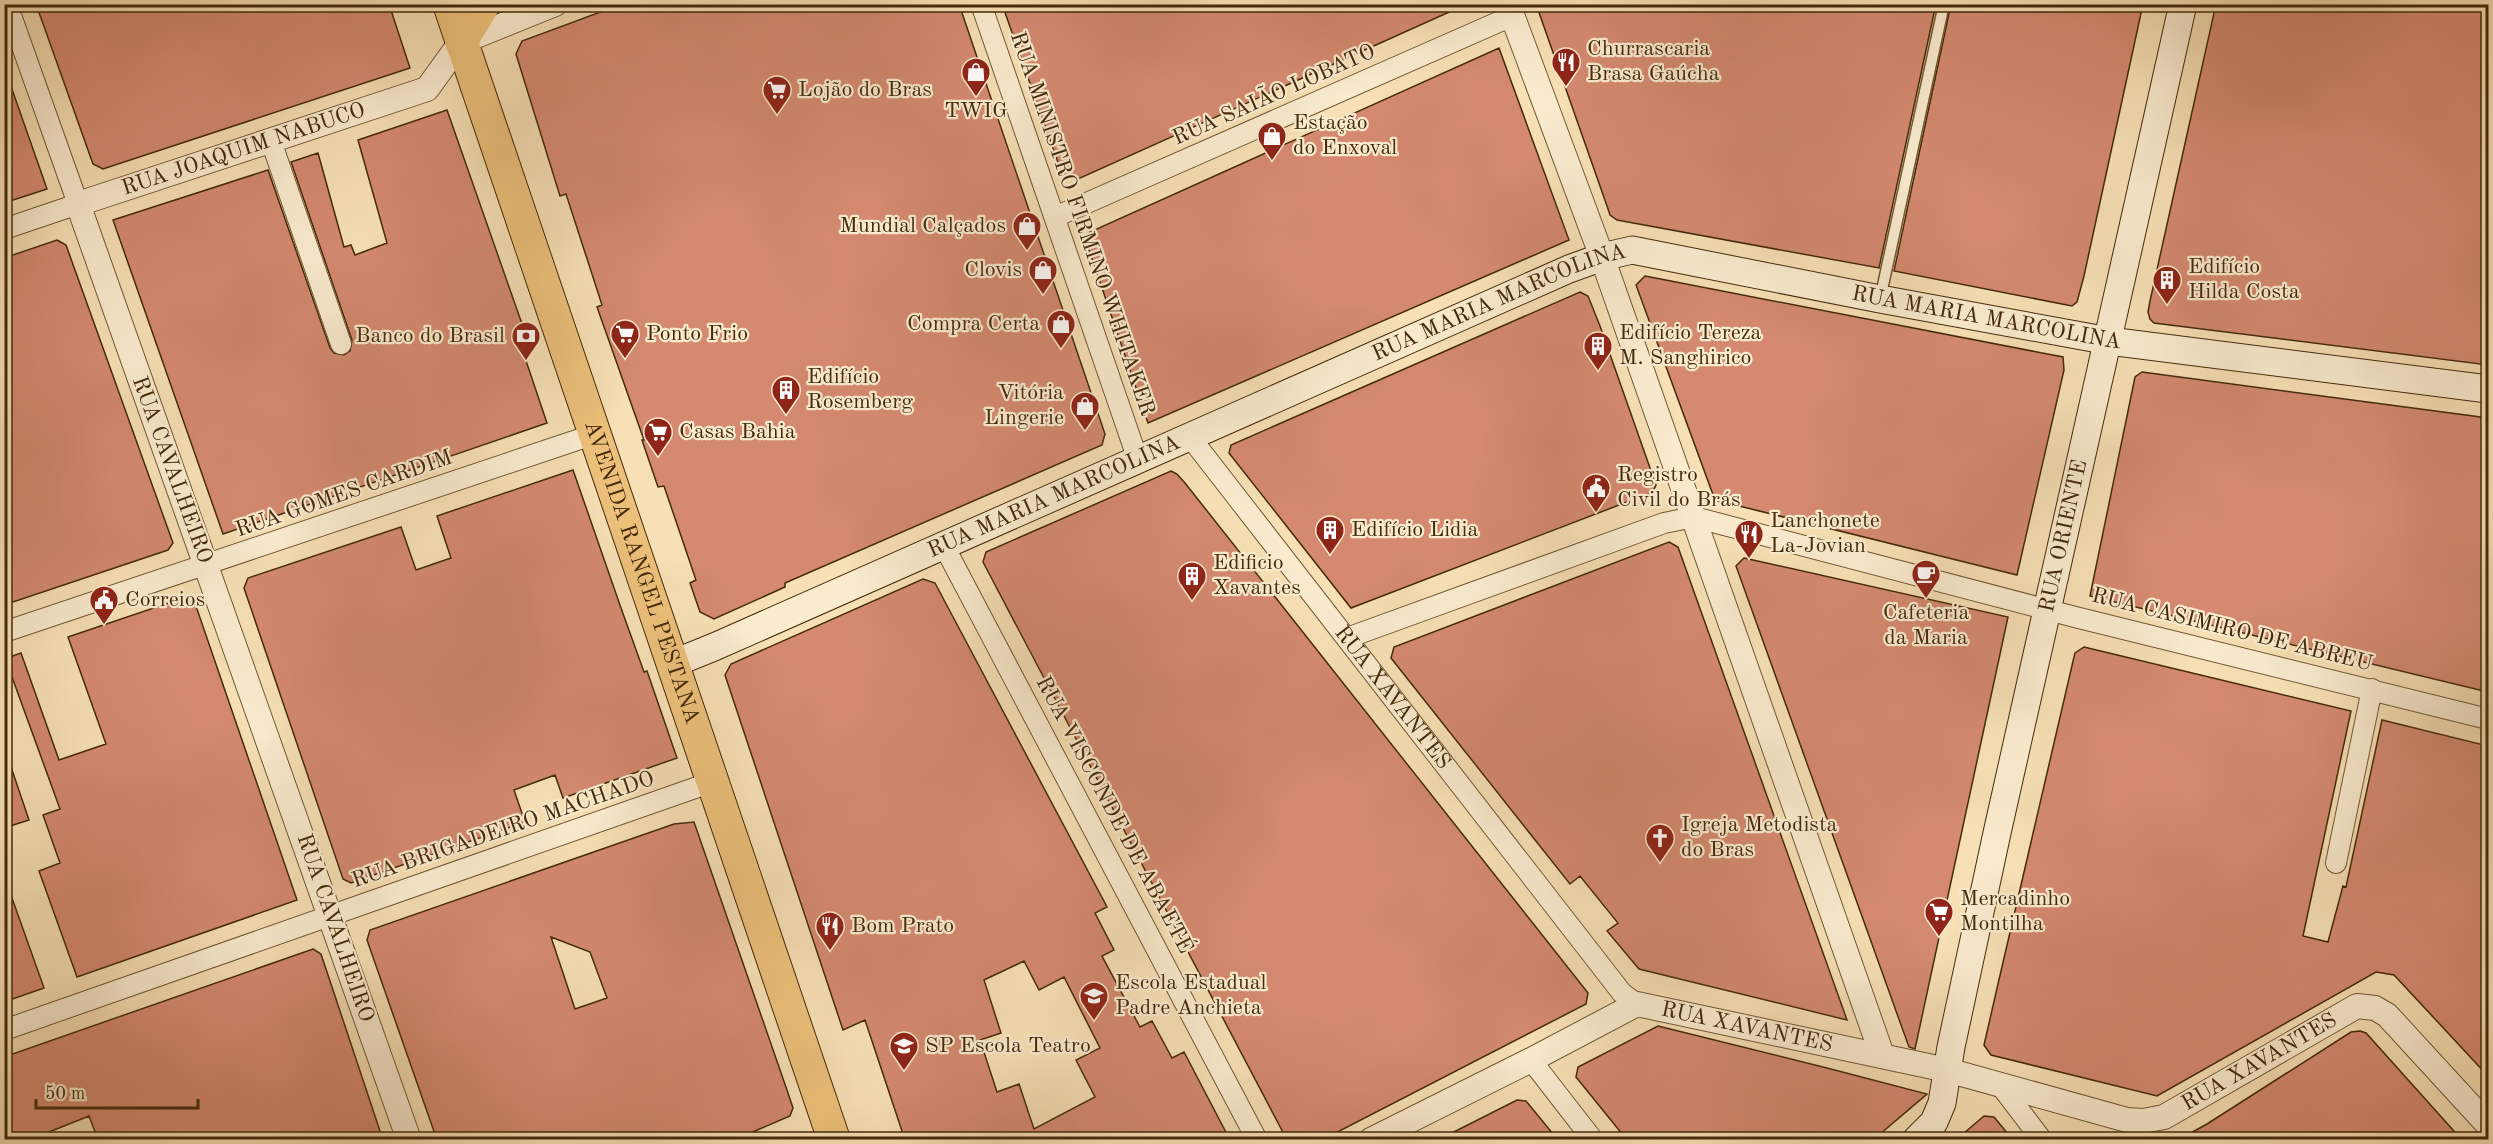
<svg xmlns="http://www.w3.org/2000/svg" width="2493" height="1144" font-family="'Old Standard TT',serif">
	<style>
		.building { fill: #d48970; stroke: #442a0a; stroke-width: 1.5; fill-rule: evenodd }
		.lines { fill: none; stroke-linecap: round; stroke-linejoin: round }
		.service-casing { stroke: #715835; stroke-width: 13 }
		.minor-casing { stroke: #715835; stroke-width: 22 }
		.tertiary-casing { stroke: #715835; stroke-width: 26 }
		.secondary-casing { stroke: #442a0a; stroke-width: 29 }
		.primary-casing { stroke: #442a0a; stroke-width: 34 }
		.service { stroke: #faebcf; stroke-width: 10 }
		.minor { stroke: #faebcf; stroke-width: 20 }
		.tertiary { stroke: #faebcf; stroke-width: 24 }
		.secondary { stroke: #faebcf; stroke-width: 27 }
		.primary { stroke: #ecc07a; stroke-width: 32 }
		.labels { text-anchor: middle; dominant-baseline: central; stroke-width: 4.5; stroke-linejoin: round; paint-order: stroke }
		.poi-label { font-size: 22px; fill: #442a0a; stroke: #faebcf; text-anchor: start }
		.street-label { font-size: 22px; fill: #442a0a; stroke: #faebcf }
	</style>
	<rect width="100%" height="100%" fill="#f7e0b5"/>
	<filter id="stains"><feTurbulence type="fractalNoise" baseFrequency=".00333" numOctaves="4"/><feColorMatrix values="0 0 0 0 .2 0 0 0 0 .09 0 0 0 0 .02 0 0 0 .5 -.17"/></filter>
	<radialGradient id="worn" r=".72"><stop offset=".6" stop-color="#630" stop-opacity="0"/><stop offset="1" stop-color="#630" stop-opacity=".3"/></radialGradient>
	<path class="building" d="M36 4H389L410 68 103 169 93 164Z
		M622 4H959L1105 434 1102 445 785 583V587L714 619 700 612 690 583 696 580 664 486 658 487 642 440H644L597 307 602 305 591 271 566 194 560 196 516 54 522 41Z
		M1002 4H1467L1078 179 1062 174Z
		M1536 4H1936L1879 268 1617 220 1610 215 1607 206Z
		M1951 4H2143L2084 276 2077 302 2072 306 1894 271Z
		M2216 4H2488V365L2154 323 2150 319 2148 312 2150 301Z
		M1499 48 1569 240 1148 423 1086 241 1090 232Z
		M7 75 47 189 4 203V76Z
		M447 110 528 341 520 343 547 423 223 534 113 220 268 170 330 348 334 353 344 355 350 351 352 340 291 162 318 153 344 247 351 245 355 255 387 243 358 140Z
		M57 240 66 245 173 543 168 550 4 605V258Z
		M1645 276 2063 357 2064 370 2017 575 1715 500 1636 285Z
		M1580 292 1588 296 1600 326 1656 485 1653 492 1351 608 1229 453 1231 445Z
		M2142 372 2488 418V692L2090 596 2134 382 2135 377Z
		M573 470 621 608 644 672 647 671 677 758 563 798 555 775 514 790 525 822 351 883 343 879 244 588 248 578 401 527 416 570 451 558 437 516Z
		M1171 471 1177 474 1185 483 1588 993 1586 1004 1322 1140H1287L983 562 986 552Z
		M1669 542 1678 547 1847 1020 1639 969 1607 931 1618 923 1580 876 1570 884 1391 658 1394 647Z
		M1744 558 2008 617 1915 1049 1909 1047 1736 566Z
		M923 579 935 583 1107 907 1095 913 1114 950 1102 956 1140 1027 1152 1021 1172 1058 1184 1052 1230 1140H905L865 1020 843 1030 725 675 731 664ZM1024 961 1039 990 1064 977 1100 1048 1076 1060 1095 1097 1034 1129 1019 1084 997 1092 980 1040 1001 1033 984 980Z
		M183 598 195 605 197 609 297 900 77 977 39 871 60 863 43 815 60 809 12 677 4 679V659L21 653 59 760 106 744 68 637Z
		M2084 647 2351 711 2303 936 2328 942 2343 886 2346 887 2382 720 2488 746V1076L2394 975 2376 972 2157 1096 1991 1055 1984 1045 1998 984 2074 657 2075 653Z
		M8 758 29 820 4 828V759Z
		M694 822 788 1093 793 1108 790 1116 734 1140H437L367 940 370 930 674 824ZM551 937 590 952 607 998 575 1009Z
		M7 884 44 988 4 1002V885Z
		M313 949 321 954 383 1140H352L350 1134 334 1140H98L89 1116 49 1132 52 1140H4V1057Z
		M1658 1026 1827 1068 1927 1094 1873 1140H1627L1576 1077 1578 1067Z
		M2360 1031 2366 1033 2462 1140H2178L2207 1124 2351 1032Z
		M1517 1100 1526 1101 1558 1140H1438Z
		M1984 1116 1994 1117 2013 1140H1956Z"/>
	<g class="lines">
		<g class="service-casing">
			<path id="service" d="M1880 299 1944 4"/>
		</g>
		<g class="minor-casing">
			<g id="minor">
				<path d="M981 4 1138 460"/>
				<path d="M271 141 341 344"/>
				<path d="M1055 217 1512 16"/>
				<path d="M4 229 78 204 7 4"/>
				<path id="s1" d="M1190 437 1622 993 1637 1004"/>
				<path d="M944 546 1257 1140"/>
				<path d="M4 632 595 434"/>
				<path d="M1347 638 1664 523 1694 517 2075 617 2488 719"/>
				<path d="M2336 863 2372 689"/>
				<path d="M4 1030 712 782"/>
				<path d="M1531 1060 1593 1140"/>
				<path d="M2000 1085 2042 1140"/>
			</g>
		</g>
		<g class="tertiary-casing">
			<g id="tertiary">
				<path d="M1508 4 1602 257 1882 1055"/>
				<path id="s2" d="M409 1140 78 204 427 89 461 42 555 4"/>
				<path id="s3" d="M1371 1140 1531 1060 1637 1004 1947 1070 2127 1120 2143 1121 2164 1117 2357 1006 2375 1008 2387 1015 2488 1125"/>
			</g>
		</g>
		<g class="secondary-casing">
			<g id="secondary">
				<path id="s4" d="M672 664 714 647 1569 269 1602 257 1632 250 1880 299 2109 341 2488 389"/>
				<path id="s5" d="M1916 1140 1934 1122 1942 1103 1951 1047 1997 833 2183 4"/>
			</g>
		</g>
		<g class="primary-casing">
			<g id="primary">
				<path id="s6" d="M449 4 834 1140"/>
				<path d="M461 42 484 4"/>
			</g>
		</g>
		<use href="#service" class="service"/>
		<use href="#minor" class="minor"/>
		<use href="#tertiary" class="tertiary"/>
		<use href="#secondary" class="secondary"/>
		<use href="#primary" class="primary"/>
	</g>
	<defs>
		<g id="restaurant-pin" transform="scale(1.5)"><path d="M0 17L-7.5 6A9.5 9.5 0 1 1 7.5 6Z" fill="#8f2418" stroke="#faebcf"/><path d="M-5-6h1v4h1v-4h1v4h1v-4h1v5L-1.5 .5V6h-2V.5L-5-1ZM5-6V6H3V1.5H1.5Q1.5-4 5-6Z" fill="#fff"/></g>
		<g id="shop-pin" transform="scale(1.5)"><path d="M0 17L-7.5 6A9.5 9.5 0 1 1 7.5 6Z" fill="#8f2418" stroke="#faebcf"/><path d="M-5-2.5h2.3a2.7 3.5 0 0 1 5.4 0H5L5.5 6h-11ZM-1.5-2.5h3a1.5 2.3 0 0 0-3 0Z" fill="#fff"/></g>
		<g id="supermarket-pin" transform="scale(1.5)"><path d="M0 17L-7.5 6A9.5 9.5 0 1 1 7.5 6Z" fill="#8f2418" stroke="#faebcf"/><path d="M-6-5.5h2.5l.6 2H6L4.5 2H-2.5L-4.4-4H-6ZM-1.5 3.2a1.3 1.3 0 1 0 .1 0ZM3 3.2a1.3 1.3 0 1 0 .1 0Z" fill="#fff"/></g>
		<g id="building-pin" transform="scale(1.5)"><path d="M0 17L-7.5 6A9.5 9.5 0 1 1 7.5 6Z" fill="#8f2418" stroke="#faebcf"/><path d="M-4-6H4V6H1V3H-1V6H-4ZM-2.5-4.3h1.7v1.8h-1.7ZM.8-4.3h1.7v1.8H.8ZM-2.5-1h1.7V.8h-1.7ZM.8-1h1.7V.8H.8Z" fill="#fff"/></g>
		<g id="bank-pin" transform="scale(1.5)"><path d="M0 17L-7.5 6A9.5 9.5 0 1 1 7.5 6Z" fill="#8f2418" stroke="#faebcf"/><path d="M-6-4H6V4H-6ZM0-2.3a2.3 2.3 0 1 0 0 4.6a2.3 2.3 0 1 0 0-4.6Z" fill="#fff"/></g>
		<g id="civic-pin" transform="scale(1.5)"><path d="M0 17L-7.5 6A9.5 9.5 0 1 1 7.5 6Z" fill="#8f2418" stroke="#faebcf"/><path d="M-.6-6.5H3V-4.5H.6V-3L4-1V1h2V6H-6V1h2V-1L-.6-3ZM-1.2 2.5V6h2.4V2.5Z" fill="#fff"/></g>
		<g id="cafe-pin" transform="scale(1.5)"><path d="M0 17L-7.5 6A9.5 9.5 0 1 1 7.5 6Z" fill="#8f2418" stroke="#faebcf"/><path d="M-5.5-4.5H6V0H3Q3 3.5 0 3.5H-2.5Q-5.5 3.5-5.5 0ZM3-3.2v2h1.7v-2ZM-6 4.5H4V6H-6Z" fill="#fff"/></g>
		<g id="church-pin" transform="scale(1.5)"><path d="M0 17L-7.5 6A9.5 9.5 0 1 1 7.5 6Z" fill="#8f2418" stroke="#faebcf"/><path d="M-1.2-6h2.4v3.5h3.3v2.4h-3.3V6h-2.4V-.1h-3.3v-2.4h3.3Z" fill="#fff"/></g>
		<g id="school-pin" transform="scale(1.5)"><path d="M0 17L-7.5 6A9.5 9.5 0 1 1 7.5 6Z" fill="#8f2418" stroke="#faebcf"/><path d="M0-5L7-2L0 1L-7-2ZM-4 1L0 2.5L4 1V4Q0 6-4 4Z" fill="#fff"/></g>
		<g id="university-pin" transform="scale(1.5)"><path d="M0 17L-7.5 6A9.5 9.5 0 1 1 7.5 6Z" fill="#8f2418" stroke="#faebcf"/><path d="M0-5L7-2L0 1L-7-2ZM-4 1L0 2.5L4 1V4Q0 6-4 4Z" fill="#fff"/></g>
	</defs>
	<g fill-rule="evenodd">
		<use href="#restaurant-pin" x="1566" y="62"/>
		<use href="#shop-pin" x="976" y="72"/>
		<use href="#supermarket-pin" x="777" y="90"/>
		<use href="#shop-pin" x="1272" y="136"/>
		<use href="#shop-pin" x="1027" y="226"/>
		<use href="#shop-pin" x="1043" y="270"/>
		<use href="#building-pin" x="2167" y="280"/>
		<use href="#shop-pin" x="1061" y="324"/>
		<use href="#supermarket-pin" x="625" y="334"/>
		<use href="#bank-pin" x="526" y="336"/>
		<use href="#building-pin" x="1598" y="346"/>
		<use href="#building-pin" x="786" y="390"/>
		<use href="#shop-pin" x="1085" y="406"/>
		<use href="#supermarket-pin" x="658" y="432"/>
		<use href="#civic-pin" x="1596" y="488"/>
		<use href="#building-pin" x="1330" y="530"/>
		<use href="#restaurant-pin" x="1749" y="534"/>
		<use href="#cafe-pin" x="1926" y="574"/>
		<use href="#building-pin" x="1192" y="576"/>
		<use href="#civic-pin" x="104" y="600"/>
		<use href="#church-pin" x="1660" y="838"/>
		<use href="#supermarket-pin" x="1939" y="912"/>
		<use href="#restaurant-pin" x="830" y="926"/>
		<use href="#school-pin" x="1094" y="996"/>
		<use href="#university-pin" x="904" y="1046"/>
	</g>
	<g class="labels">
		<g class="poi-label">
			<text x="1587" y="49">Churrascaria<tspan x="1587" dy="25">Brasa Gaúcha</tspan></text>
			<text x="798" y="90">Lojão do Bras</text>
			<text x="976" y="111" text-anchor="middle">TWIG</text>
			<text x="1293" y="123">Estação<tspan x="1293" dy="25">do Enxoval</tspan></text>
			<text x="1006" y="226" text-anchor="end">Mundial Calçados</text>
			<text x="2188" y="267">Edifício<tspan x="2188" dy="25">Hilda Costa</tspan></text>
			<text x="1022" y="270" text-anchor="end">Clovis</text>
			<text x="1040" y="324" text-anchor="end">Compra Certa</text>
			<text x="1619" y="333">Edifício Tereza<tspan x="1619" dy="25">M. Sanghirico</tspan></text>
			<text x="646" y="334">Ponto Frio</text>
			<text x="505" y="336" text-anchor="end">Banco do Brasil</text>
			<text x="807" y="377">Edifício<tspan x="807" dy="25">Rosemberg</tspan></text>
			<text x="1064" y="393" text-anchor="end">Vitória<tspan x="1064" dy="25">Lingerie</tspan></text>
			<text x="679" y="432">Casas Bahia</text>
			<text x="1617" y="475">Registro<tspan x="1617" dy="25">Civil do Brás</tspan></text>
			<text x="1770" y="521">Lanchonete<tspan x="1770" dy="25">La-Jovian</tspan></text>
			<text x="1351" y="530">Edifício Lidia</text>
			<text x="1213" y="563">Edificio<tspan x="1213" dy="25">Xavantes</tspan></text>
			<text x="125" y="600">Correios</text>
			<text x="1926" y="613" text-anchor="middle">Cafeteria<tspan x="1926" dy="25">da Maria</tspan></text>
			<text x="1681" y="825">Igreja Metodista<tspan x="1681" dy="25">do Bras</tspan></text>
			<text x="1960" y="899">Mercadinho<tspan x="1960" dy="25">Montilha</tspan></text>
			<text x="851" y="926">Bom Prato</text>
			<text x="1115" y="983">Escola Estadual<tspan x="1115" dy="25">Padre Anchieta</tspan></text>
			<text x="925" y="1046">SP Escola Teatro</text>
		</g>
		<g class="street-label">
			<text transform="translate(1274 95) rotate(-24)">RUA SAIÃO LOBATO</text>
			<text stroke="none"><textPath href="#s2" startOffset="1167">RUA JOAQUIM NABUCO</textPath></text>
			<text transform="translate(1082 224) rotate(71)">RUA MINISTRO FIRMINO WHITAKER</text>
			<text stroke="none"><textPath href="#s4" startOffset="903">RUA MARIA MARCOLINA</textPath></text>
			<text stroke="none"><textPath href="#s4" startOffset="1407">RUA MARIA MARCOLINA</textPath></text>
			<text transform="translate(172 470) rotate(70)">RUA CAVALHEIRO</text>
			<text transform="translate(344 494) rotate(-19)">RUA GOMES CARDIM</text>
			<text stroke="none"><textPath href="#s4" startOffset="417">RUA MARIA MARCOLINA</textPath></text>
			<text stroke="none"><textPath href="#s5" startOffset="626">RUA ORIENTE</textPath></text>
			<text stroke="none"><textPath href="#s6" startOffset="600">AVENIDA RANGEL PESTANA</textPath></text>
			<text transform="translate(2232 630) rotate(14)">RUA CASIMIRO DE ABREU</text>
			<text stroke="none"><textPath href="#s1" startOffset="330">RUA XAVANTES</textPath></text>
			<text transform="translate(1114 815) rotate(62)">RUA VISCONDE DE ABAETÉ</text>
			<text transform="translate(503 830) rotate(-19)">RUA BRIGADEIRO MACHADO</text>
			<text transform="translate(335 928) rotate(71)">RUA CAVALHEIRO</text>
			<text stroke="none"><textPath href="#s3" startOffset="411">RUA XAVANTES</textPath></text>
			<text stroke="none"><textPath href="#s3" startOffset="950">RUA XAVANTES</textPath></text>
		</g>
	</g>
	<rect width="2493" height="1144" fill="none" stroke="#f7e0b5" stroke-width="24"/>
	<rect x="6" y="6" width="2481" height="1132" fill="none" stroke="#442a0a" stroke-width="3"/>
	<rect x="12" y="12" width="2469" height="1120" fill="none" stroke="#442a0a" stroke-width="1.5"/>
	<path d="M36 1099v9h162v-9" fill="none" stroke="#442a0a" stroke-width="3"/>
	<text x="45" y="1099" font-size="18" fill="#442a0a" stroke="#faebcf" stroke-width="4.5" paint-order="stroke">50 m</text>
	<rect width="100%" height="100%" filter="url(#stains)"/>
	<rect width="100%" height="100%" fill="url(#worn)"/>
</svg>
